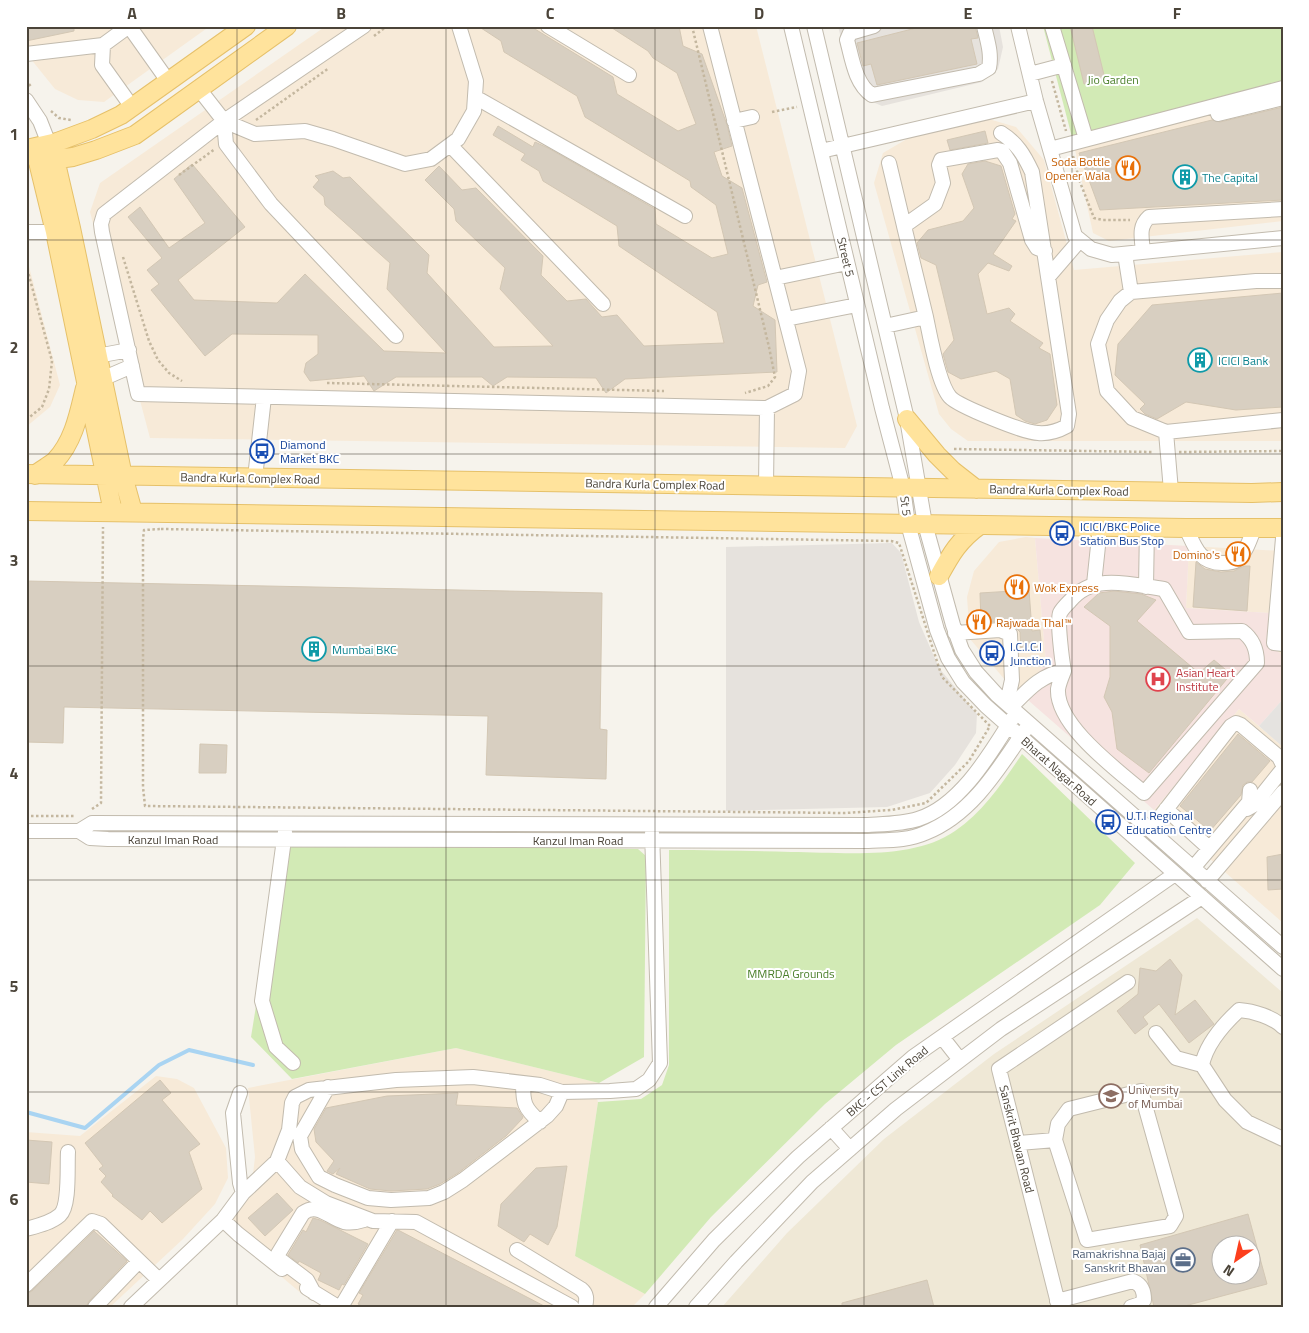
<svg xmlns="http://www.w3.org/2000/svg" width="1309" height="1333" font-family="'Titillium Web',sans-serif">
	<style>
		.commercial { fill: #f7ead8 }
		.industrial { fill: #e6e2dd }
		.education { fill: #efe8d6; fill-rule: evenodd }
		.medical { fill: #f6e3e0 }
		.green { fill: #d2eab5 }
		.parking { fill: #e5e3e0 }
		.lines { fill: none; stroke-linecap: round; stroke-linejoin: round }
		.stream { stroke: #a9d4f2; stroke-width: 4 }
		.building { fill: #d8cfc1; stroke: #d3c7b4; fill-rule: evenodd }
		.minor-casing { stroke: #c2bbae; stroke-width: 16 }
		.major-casing { stroke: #e6c16a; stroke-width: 20 }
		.path { stroke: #c4b79f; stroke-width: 2.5; stroke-dasharray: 2.5 2.5; stroke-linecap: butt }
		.minor { stroke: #fff; stroke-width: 14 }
		.major { stroke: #ffe39c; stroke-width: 18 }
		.grid { fill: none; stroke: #4b4439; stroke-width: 1; stroke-opacity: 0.55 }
		.labels { text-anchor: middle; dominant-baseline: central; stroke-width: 4; stroke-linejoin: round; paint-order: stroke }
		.park-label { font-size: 12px; fill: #4a7f2a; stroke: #fff }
		.food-label { font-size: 12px; fill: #c56008; stroke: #fff; text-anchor: end }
		.culture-label { font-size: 12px; fill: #0d838f; stroke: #fff; text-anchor: start }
		.street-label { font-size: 12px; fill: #4b4439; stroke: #fff }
		.transit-label { font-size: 12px; fill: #164399; stroke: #fff; text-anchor: start }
		.health-label { font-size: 12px; fill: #be3a42; stroke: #fff; text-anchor: start }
		.education-label { font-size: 12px; fill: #785e54; stroke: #fff; text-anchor: start }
		.service-label { font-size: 12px; fill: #4e5e75; stroke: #fff; text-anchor: end }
		.neatline { fill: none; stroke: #4b4439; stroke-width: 2 }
		.grid-label { font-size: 16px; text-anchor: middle; font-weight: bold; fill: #4b4439 }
	</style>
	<rect width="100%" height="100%" fill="#f6f3ec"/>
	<path class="commercial" d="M26 26H210L104 102 78 100 55 89 26 53Z
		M326 26H756L857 426 845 448 150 438 90 212 100 183Z
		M1283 95V221L1109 241 1093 233 1074 145Z
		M982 117 1016 127 1044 160 1074 270 1283 252V441H968L951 429 939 414 874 183 883 153 917 133Z
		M26 255 60 385 50 407 26 427Z
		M1026 537 1035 538 1046 663 1021 694 1006 681 970 639 967 597 974 571 999 542Z
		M1189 546 1283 551V656L1266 641 1269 613 1186 608Z
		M1239 709 1283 747V923L1154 810Z
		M456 1048 599 1083 596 1095 598 1102 575 1256 645 1294 632 1307H322L302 1294 226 1230 251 1191 255 1157 248 1088Z
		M156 1076 177 1079 194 1088 226 1148 228 1178 215 1204 183 1239 110 1307H26V1132L80 1136Z"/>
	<path class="industrial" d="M838 26H999L1003 47 998 69 982 82 882 106 866 99 852 83Z
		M892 543 901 553 919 622 939 668 977 714 976 733 955 765 930 793 887 807 726 811V547Z"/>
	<path class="education" d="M1197 918 1283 993V1307H722L787 1233 884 1139 994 1054ZM1222 1246H1252V1276H1222Z"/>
	<path class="medical" d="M1035 538 1189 546 1186 608 1270 613 1266 641 1283 656V699L1259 726 1239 709 1154 810 1021 694 1046 663Z"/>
	<path class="green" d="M1043 26H1283V95L1074 145Z
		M1022 754 1135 863 1100 905 896 1045 825 1104 711 1217 645 1294 575 1256 598 1102 641 1099 662 1085 669 1065V850C710 850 750 851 791 852 841 852 912 861 955 831 984 811 1003 782 1022 754Z
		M282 845 638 849 646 856 644 1057 599 1083 456 1048 292 1079 251 1037Z"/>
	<path class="parking" d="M1283 699V747L1259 726Z"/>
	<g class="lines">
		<path class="stream" d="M26 1112 85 1128 159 1065 189 1050 253 1065"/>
	</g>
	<path class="building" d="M26 26H74V31L26 41Z
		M478 26H530L613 77 617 94 678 131 696 124 677 73 653 58 648 51 609 26H679L683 46 702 54 727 125 732 146 714 152 722 176 742 188 767 282 758 285 753 306 775 320 777 372 625 379 606 393 596 378 507 377 493 386 482 377H396L374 391 364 376 310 381 304 372 306 363 318 354V335L232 334 205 356 151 290 159 284 147 270 162 258 128 217 140 207 169 248 205 223 174 179 192 164 245 227 178 280 194 300 277 303 305 274 384 351 446 353 387 289 390 263 325 205 324 197 313 187 319 180 315 176 333 171 343 178 350 177 429 255 427 273 494 347 553 346 500 289 505 268 456 221 454 209 425 180 439 166 462 190 476 188 543 256 541 275 567 301 586 299 602 317 617 315 644 346 724 343 717 312 619 246 617 226 543 181 539 171 521 160 525 154 493 135 498 126 533 147 535 142 548 148 655 209 656 224 712 258 728 254 716 205 691 187 690 181 585 117 577 96 504 52 501 41Z
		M924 26H975L978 38 971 39 977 64 877 85 871 64 863 66 857 43Z
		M1070 26H1092L1105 79 1084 84Z
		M1283 107V200L1100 210 1079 153 1212 120 1220 122Z
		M985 131 988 143 950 150 947 140Z
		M985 161 1001 166 1015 214 1012 219 1016 221 993 254 1012 266 1009 271 988 263 978 274 987 314 1009 308 1015 314 1010 321 1043 343 1039 348 1050 354 1057 405 1047 420 1035 424 1025 421 1016 415 1010 379 996 371 961 379 948 372 943 354 954 340 936 265 921 258 917 243 928 230 963 221 974 208 962 174 968 164Z
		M1283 293V407L1236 410 1186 402 1157 419 1145 414 1140 409 1145 404 1115 375 1118 344 1152 305Z
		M1196 562 1205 569 1221 572 1234 571 1244 566H1250L1247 611 1193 607Z
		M26 581 602 593 600 729 607 730 606 779 486 775 488 716 64 707 63 743 26 742Z
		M1029 590 1032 631 1040 630 1042 651 1021 652 1020 632 1015 627V623L999 621 981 622 980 593Z
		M1114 591 1141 594 1156 600 1137 621 1199 673 1214 660 1231 674 1149 773 1117 749 1112 712 1104 697 1110 677V626L1084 607 1099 593Z
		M1238 734 1270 761 1252 782H1247L1243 785 1241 795 1210 831 1180 806Z
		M200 744 227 745 226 773H199Z
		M1283 854V889L1268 890 1267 857Z
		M1170 959 1182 975 1175 1015 1195 1000 1214 1024 1189 1043 1159 1004 1143 1017 1148 1024 1135 1034 1117 1011 1138 994 1140 968 1156 971Z
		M160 1080 171 1093 162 1100 200 1144 189 1152 202 1189 162 1223 150 1211 142 1220 112 1196 113 1195 101 1182 106 1176 99 1169 103 1166 85 1143Z
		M458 1093 456 1105 517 1108 523 1117 522 1119 506 1136 458 1173 440 1184 427 1189 391 1191 370 1189 336 1174 340 1168 333 1174 327 1171 334 1161 316 1142 314 1129 326 1108 387 1096Z
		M26 1140 52 1142 49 1184 26 1182Z
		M567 1166 557 1227 548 1245 530 1234 524 1242 498 1226 501 1204 536 1168Z
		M277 1193 293 1210 265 1236 248 1218Z
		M1248 1214 1267 1284 1181 1307H1154L1140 1245ZM1222 1246H1252V1276H1222Z
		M313 1218 320 1220 368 1244 344 1285 342 1284 339 1290 318 1280 321 1273 299 1261 298 1263 288 1255 303 1230 306 1232Z
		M397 1230H398L546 1307H364L358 1304 363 1295 359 1293Z
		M94 1231 127 1261 89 1301 86 1307H26V1294L32 1291Z
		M927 1280 934 1307H842V1303Z"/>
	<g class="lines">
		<g class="minor-casing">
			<path id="minor" d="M129 26 168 81
				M364 26 224 121 104 214 101 224 102 232 138 394 767 408 795 394 799 371 710 26
				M548 26 629 75
				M791 26 882 408 903 488 908 524 937 630 948 658 963 682 986 706 1283 969
				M814 26 907 419 925 524 953 625 962 650 976 672 997 695 1283 947
				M874 26 850 33 847 40C852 58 855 84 872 95L979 74 989 68C992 53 987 40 984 26
				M1018 26 1036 101 1075 236 1091 249 1112 255 1283 238
				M1052 26 1086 139
				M103 45 102 65 132 107
				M26 54 103 45 129 26
				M1030 74 1064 65
				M199 89 224 121 255 134 305 131 333 139 405 164 431 159 458 139 474 111 476 81 459 26
				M475 97 685 216
				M26 100 40 121 49 144
				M1218 114 1283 98
				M224 121 226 144 271 204 396 336
				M734 121 752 117
				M450 145 603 304
				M1050 149 1283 88
				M821 151 1036 101
				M889 163 904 226
				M26 232H55L63 230
				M1143 252C1142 238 1138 227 1149 217L1283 209
				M1125 254 1131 292
				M1049 276 1080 240
				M775 278 847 263
				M1283 281H1256L1131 292 1120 301 1107 320 1098 344 1107 391 1132 418 1166 432 1283 420
				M926 317C930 336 938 383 950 397 958 406 1025 433 1038 433 1049 434 1058 431 1067 426L1069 414 1032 172C1024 155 1017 143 1001 133
				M786 319 857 305
				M885 326 926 317 904 226 935 204 943 183 939 165 941 160 998 150 1002 151 1010 163 1032 240 1037 248 1045 251
				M97 356 129 350
				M102 379 132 366
				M1166 432 1171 491
				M255 478 264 397
				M766 486 767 408
				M1186 528C1195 547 1199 563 1222 563 1227 563 1233 563 1237 560 1246 553 1250 539 1254 529
				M1283 538 1274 643 1283 644
				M1094 584 1100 527
				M1146 587 1147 527
				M955 633 1000 630 1010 634 1012 680 1007 703
				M1011 707C1027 691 1040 675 1064 671 1062 660 1057 621 1060 613 1062 609 1067 604 1070 601 1093 572 1132 585 1164 589L1189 632 1242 631C1253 639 1257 649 1257 663L1144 793C1119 771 1056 726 1058 689 1059 683 1062 676 1064 671
				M1166 809 1209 848
				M1247 809 1254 805 1282 770 1283 766
				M1150 830 1231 726 1236 723 1241 725 1279 757 1283 765
				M26 831H79L92 823 868 825C884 824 902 824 918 819 960 806 990 754 1012 719
				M79 831 90 838 108 839 868 841C887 840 908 841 925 833 971 815 998 770 1025 730
				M285 832 262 1001 276 1047 293 1063
				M1193 868 1249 802 1250 790
				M1207 881 1283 792
				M1283 1027C1273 1017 1253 1011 1239 1010 1224 1024 1206 1045 1202 1065L1225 1100 1247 1122 1283 1139
				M1156 1033 1176 1058 1202 1065
				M942 1037 960 1060
				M523 1083C523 1103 524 1108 540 1122
				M328 1087 300 1136 302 1149 319 1177 335 1185 368 1198 391 1200 429 1198 444 1192 463 1180 547 1116 556 1106 562 1092
				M831 1128 850 1149
				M1019 1143 1055 1140 1087 1240 1170 1226 1176 1216 1141 1091 1069 1109 1058 1124 1055 1140
				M277 1161 300 1187 326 1203 373 1221 416 1222 572 1307
				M243 1193 277 1161 289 1130 292 1103 295 1097 309 1090 396 1080 473 1077 540 1085 562 1092 610 1091 636 1089 649 1080 660 1063 652 833
				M223 1220 238 1234 282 1269
				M26 1229C37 1226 51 1223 60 1215 70 1206 67 1166 68 1152
				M517 1250 581 1289C587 1294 587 1299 585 1307
				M26 1285 92 1221 101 1224 159 1280
				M307 1288 338 1307
				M314 1293 307 1280 278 1258V1254L303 1213C318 1202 329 1218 344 1222 350 1223 358 1222 364 1220
				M1057 1301 1133 1281C1142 1285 1144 1291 1144 1300L1140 1304 1131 1307
				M95 1307 139 1261
				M131 1307 223 1220 243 1193 240 1183 233 1113 240 1093
				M341 1307 392 1221
				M656 1307 714 1240 798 1157 913 1057 1175 874
				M696 1307 736 1262 812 1182 896 1109 1001 1029 1202 897
				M1059 1307 999 1069 1128 982"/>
		</g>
		<g class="major-casing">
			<path id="major" d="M49 144 55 159 71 228 123 476 133 512
				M43 161 73 157 96 150 135 135 287 26
				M907 419 937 455 953 471 976 489
				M26 474 1252 493 1283 492
				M35 475C41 470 49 466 55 461 74 441 79 413 85 388
				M26 511 1186 528H1283
				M113 512 55 232 38 162 31 148 57 142 92 129 121 115 246 26
				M939 576C951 554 959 540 980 525"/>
		</g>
		<path class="path" d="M692 26 769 347 775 377 768 386 745 393
			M374 36 387 26
			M26 80 32 88
			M1052 81 1066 131
			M51 111 59 118 71 120
			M772 112 797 107
			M256 120 329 68
			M1073 156 1080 182 1094 218 1103 220H1130
			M179 175 215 149
			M123 257 149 341 158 360 169 373 182 381
			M26 270 28 272 52 361 49 389 42 407 26 420
			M327 383 664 391
			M954 449 1154 452
			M1179 452 1283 451
			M161 529 891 541 899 543 942 677 990 726 969 761 926 803 891 810 845 813 145 806 143 787V539L144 530Z
			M92 809 101 803 103 527
			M26 816H76"/>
		<use href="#minor" class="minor"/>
		<use href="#major" class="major"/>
	</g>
	<path class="grid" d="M237 26V1307M446 26V1307M655 26V1307M864 26V1307M1072 26V1307M26 240H1283M26 454H1283M26 666H1283M26 880H1283M26 1092H1283"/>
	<defs>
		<g id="restaurant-ring" transform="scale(1.25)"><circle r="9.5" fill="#fff" stroke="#e8710a" stroke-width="1.5"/><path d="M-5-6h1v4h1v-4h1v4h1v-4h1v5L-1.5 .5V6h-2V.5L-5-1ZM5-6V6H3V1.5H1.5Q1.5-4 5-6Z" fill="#e8710a"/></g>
		<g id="building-ring" transform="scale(1.25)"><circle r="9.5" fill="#fff" stroke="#0f9aa8" stroke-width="1.5"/><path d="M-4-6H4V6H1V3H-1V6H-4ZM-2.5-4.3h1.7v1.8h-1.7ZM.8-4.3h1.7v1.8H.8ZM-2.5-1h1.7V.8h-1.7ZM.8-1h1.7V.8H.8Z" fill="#0f9aa8"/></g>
		<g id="bus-ring" transform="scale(1.25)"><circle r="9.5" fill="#fff" stroke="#1a4fb4" stroke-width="1.5"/><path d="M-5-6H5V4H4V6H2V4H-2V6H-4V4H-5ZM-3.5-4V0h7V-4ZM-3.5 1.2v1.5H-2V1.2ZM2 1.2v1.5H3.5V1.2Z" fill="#1a4fb4"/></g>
		<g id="hospital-ring" transform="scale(1.25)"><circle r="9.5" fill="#fff" stroke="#e0444e" stroke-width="1.5"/><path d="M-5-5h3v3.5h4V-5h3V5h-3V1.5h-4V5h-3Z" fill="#e0444e"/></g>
		<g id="university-ring" transform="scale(1.25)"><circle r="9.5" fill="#fff" stroke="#8d6e63" stroke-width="1.5"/><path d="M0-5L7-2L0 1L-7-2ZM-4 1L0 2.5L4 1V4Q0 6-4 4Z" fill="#8d6e63"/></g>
		<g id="office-ring" transform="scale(1.25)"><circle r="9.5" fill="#fff" stroke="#5c6f8a" stroke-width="1.5"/><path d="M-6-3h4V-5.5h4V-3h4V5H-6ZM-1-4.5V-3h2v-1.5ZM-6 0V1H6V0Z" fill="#5c6f8a"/></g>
	</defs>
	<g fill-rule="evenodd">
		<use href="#restaurant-ring" x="1128" y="168"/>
		<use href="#building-ring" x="1185" y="177"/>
		<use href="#building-ring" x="1200" y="360"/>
		<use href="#bus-ring" x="262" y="451"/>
		<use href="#bus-ring" x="1062" y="533"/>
		<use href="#restaurant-ring" x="1238" y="554"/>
		<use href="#restaurant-ring" x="1017" y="587"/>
		<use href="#restaurant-ring" x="979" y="622"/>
		<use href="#building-ring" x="314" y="649"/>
		<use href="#bus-ring" x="992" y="653"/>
		<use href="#hospital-ring" x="1158" y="679"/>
		<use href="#bus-ring" x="1108" y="822"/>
		<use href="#university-ring" x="1111" y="1096"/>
		<use href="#office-ring" x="1183" y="1260"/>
	</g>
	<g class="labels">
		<g class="park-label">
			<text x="1113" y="79">Jio Garden</text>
			<text x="791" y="973">MMRDA Grounds</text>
		</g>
		<g class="food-label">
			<text x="1110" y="161">Soda Bottle<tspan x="1110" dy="14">Opener Wala</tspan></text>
			<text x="1220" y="554">Domino's</text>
			<text x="1034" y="587" text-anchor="start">Wok Express</text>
			<text x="996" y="622" text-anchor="start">Rajwada Thal™</text>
		</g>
		<g class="culture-label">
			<text x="1202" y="177">The Capital</text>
			<text x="1218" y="360">ICICI Bank</text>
			<text x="332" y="649">Mumbai BKC</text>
		</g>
		<g class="street-label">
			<text transform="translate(846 257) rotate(77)">Street 5</text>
			<text transform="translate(250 478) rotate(1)">Bandra Kurla Complex Road</text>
			<text transform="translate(655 484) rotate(1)">Bandra Kurla Complex Road</text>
			<text transform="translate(1059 490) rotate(1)">Bandra Kurla Complex Road</text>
			<text transform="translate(906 506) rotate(83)">St 5</text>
			<text transform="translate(1059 771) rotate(42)">Bharat Nagar Road</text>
			<text x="173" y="839">Kanzul Iman Road</text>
			<text x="578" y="840">Kanzul Iman Road</text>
			<text transform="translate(887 1081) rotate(-40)">BKC - CST Link Road</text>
			<text transform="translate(1017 1139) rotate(76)">Sanskrit Bhavan Road</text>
		</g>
		<g class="transit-label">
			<text x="280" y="444">Diamond<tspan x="280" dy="14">Market BKC</tspan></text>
			<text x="1080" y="526">ICICI/BKC Police<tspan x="1080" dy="14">Station Bus Stop</tspan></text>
			<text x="1010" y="646">I.C.I.C.I<tspan x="1010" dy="14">Junction</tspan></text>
			<text x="1126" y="815">U.T.I Regional<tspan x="1126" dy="14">Education Centre</tspan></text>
		</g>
		<g class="health-label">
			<text x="1176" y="672">Asian Heart<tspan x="1176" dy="14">Institute</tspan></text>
		</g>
		<g class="education-label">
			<text x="1128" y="1089">University<tspan x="1128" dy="14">of Mumbai</tspan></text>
		</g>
		<g class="service-label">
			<text x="1166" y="1253">Ramakrishna Bajaj<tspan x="1166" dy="14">Sanskrit Bhavan</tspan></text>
		</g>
	</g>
	<rect width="1309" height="1333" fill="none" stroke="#ffffff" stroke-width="55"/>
	<g transform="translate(1236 1260) rotate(214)"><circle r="24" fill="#ffffff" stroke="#b7b4b0"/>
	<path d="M0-4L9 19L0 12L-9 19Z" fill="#fc3f1d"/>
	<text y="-8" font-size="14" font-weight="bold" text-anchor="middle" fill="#4b4439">N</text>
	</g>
	<rect x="28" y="28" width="1254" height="1278" class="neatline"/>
	<g class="grid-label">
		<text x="132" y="19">A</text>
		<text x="341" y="19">B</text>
		<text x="550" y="19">C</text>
		<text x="759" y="19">D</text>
		<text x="968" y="19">E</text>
		<text x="1177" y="19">F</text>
		<text x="14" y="140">1</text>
		<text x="14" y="353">2</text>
		<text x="14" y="566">3</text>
		<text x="14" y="779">4</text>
		<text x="14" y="992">5</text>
		<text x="14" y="1205">6</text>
	</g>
</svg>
